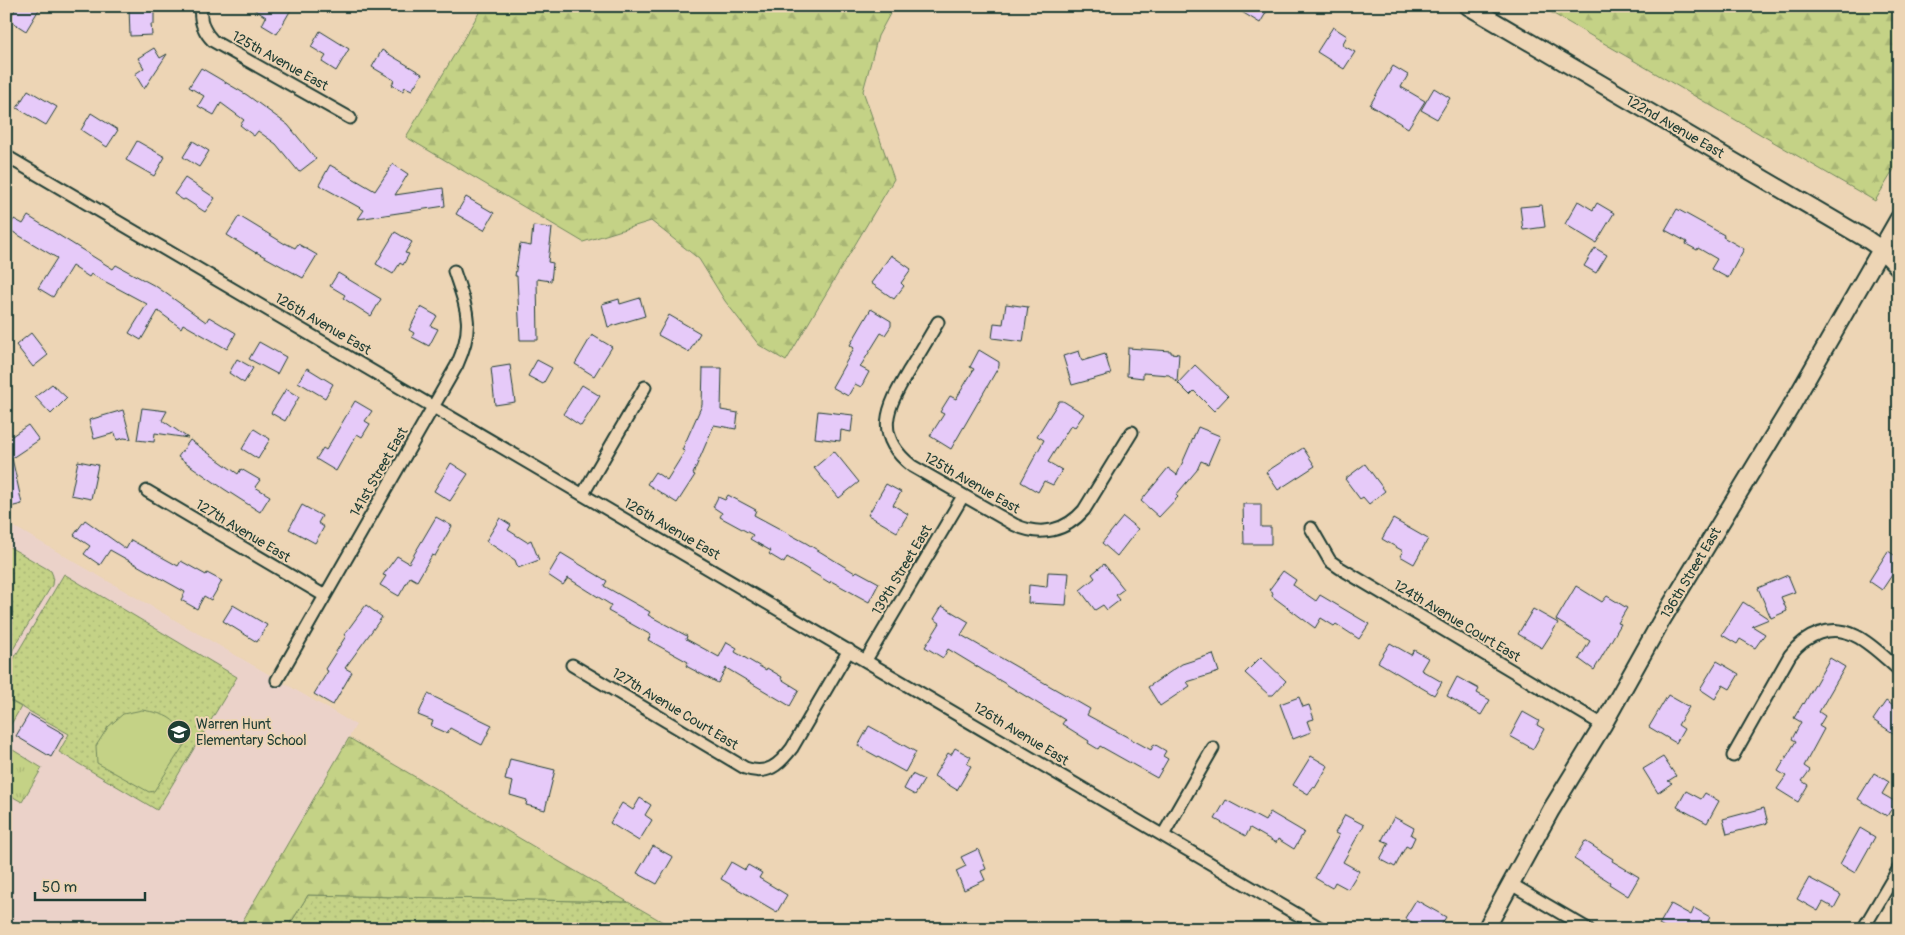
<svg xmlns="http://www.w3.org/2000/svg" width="1905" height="935" font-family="Pangolin,sans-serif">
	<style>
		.built { fill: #ebd2c9 }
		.grass { fill: url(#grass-dots); stroke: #72885d }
		.forest { fill: url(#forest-firs); stroke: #72885d }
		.park { fill: url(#park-tufts); stroke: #72885d }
		.pitch { fill: #c4d286; stroke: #72885d }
		.building { fill: #e6caf9; stroke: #1f3d34 }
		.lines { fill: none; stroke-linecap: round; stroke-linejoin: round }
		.street-casing { stroke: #1f3d34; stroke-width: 15 }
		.secondary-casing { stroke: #1f3d34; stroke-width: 20 }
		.street { stroke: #edd5b5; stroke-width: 11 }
		.secondary { stroke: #edd5b5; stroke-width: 16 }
		.labels { text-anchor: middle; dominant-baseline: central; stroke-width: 4; stroke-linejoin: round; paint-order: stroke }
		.street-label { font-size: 14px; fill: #1f3d34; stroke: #edd5b5 }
		.poi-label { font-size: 14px; fill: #1f3d34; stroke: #edd5b5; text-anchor: start }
	</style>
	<defs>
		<pattern id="grass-dots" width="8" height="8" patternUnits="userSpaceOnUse" patternTransform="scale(1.25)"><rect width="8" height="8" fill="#c4d286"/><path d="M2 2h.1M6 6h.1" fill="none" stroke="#a8b574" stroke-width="1.8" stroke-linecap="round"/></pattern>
		<pattern id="forest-firs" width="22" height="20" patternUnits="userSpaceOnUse" patternTransform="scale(1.25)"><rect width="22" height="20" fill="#c4d286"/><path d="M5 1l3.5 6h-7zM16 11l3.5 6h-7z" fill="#a8b574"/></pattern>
		<pattern id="park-tufts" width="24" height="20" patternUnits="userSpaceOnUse" patternTransform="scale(1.25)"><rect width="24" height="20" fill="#c4d286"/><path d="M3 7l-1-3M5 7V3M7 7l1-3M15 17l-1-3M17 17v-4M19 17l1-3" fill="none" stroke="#a8b574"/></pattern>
	</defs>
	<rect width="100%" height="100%" fill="#edd5b5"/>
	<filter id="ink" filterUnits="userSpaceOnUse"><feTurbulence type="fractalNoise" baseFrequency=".02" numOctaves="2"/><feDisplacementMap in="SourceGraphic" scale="10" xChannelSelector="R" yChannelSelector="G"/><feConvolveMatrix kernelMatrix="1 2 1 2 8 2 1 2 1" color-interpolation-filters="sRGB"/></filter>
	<g filter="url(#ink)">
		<path class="built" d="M6 522 356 725 238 929H6Z"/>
		<path class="grass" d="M6 545 51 571 53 576 52 585 6 661Z
			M64 574 237 677 157 810 59 752 69 734 6 698V672Z
			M308 895 628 902 675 929H287Z"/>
		<path class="forest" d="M483 6H887L892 10 878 36 863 91 894 179 786 361 759 345 725 301 699 259 651 221 583 242 406 137Z
			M1540 6H1899V161L1875 201Z
			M349 738 628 902 308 895 287 929H238Z"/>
		<path class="park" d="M13 750 42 768 22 802 6 793V762Z"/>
		<path class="pitch" d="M6 699 21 707 6 733Z
			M142 710C167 714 177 718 186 742L154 791 149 792 97 763 96 746 108 727 123 714Z"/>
		<path class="building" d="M17 6H41L26 31 9 20Z
			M129 6H151V10H154V24H151L152 35 130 36Z
			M249 6H293L277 34 262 25 266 17Z
			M1232 6H1270L1260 23Z
			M1333 27 1347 36 1342 45 1355 52 1344 69 1317 52Z
			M320 31 349 49 336 71 322 62 326 56 311 47Z
			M154 48 160 58 167 54 144 89 135 74 144 68 138 58Z
			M382 50 422 74 412 90 405 87 403 91 392 85 394 80 372 67Z
			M1393 66 1408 75 1401 87 1425 101 1408 128 1370 105Z
			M201 68 247 95 288 125 316 159 299 172 276 144 258 131 254 136 240 125 244 120 221 103 214 115 198 106 204 96 189 87Z
			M1434 88 1450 98 1437 119 1421 110Z
			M28 90 57 107 46 125 17 108Z
			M91 113 118 130 107 147 81 130Z
			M137 141 165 157 154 176 126 160Z
			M193 141 209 151 199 167 183 157Z
			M393 164 408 174 395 195 443 188 445 206 358 219 364 210 319 185 330 165 375 191Z
			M185 178 215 198 205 212 185 199 183 200 174 194Z
			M466 197 494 213 484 230 456 214Z
			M1578 201 1593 210 1597 203 1614 213 1596 243 1565 224Z
			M1542 205 1545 227 1523 230 1520 207Z
			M1677 209 1724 235 1723 237 1744 249 1728 278 1711 269 1717 259 1698 248 1697 250 1686 244 1687 242 1665 230Z
			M28 216 113 269 116 265 157 287 206 322 209 317 236 333 227 349 183 324 181 328 158 311 141 340 129 333 147 304 91 274 89 277 72 266 53 297 38 288 57 258 8 229 14 219 23 224Z
			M239 216 285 244V243L295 248 298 244 317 255 303 278 256 252V253L227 235Z
			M533 226 552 228 548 262 553 263 551 281 537 279 538 340H520L517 276H515L520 244 531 246Z
			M395 232 412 242 405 253 409 254 403 265 400 263 393 274 376 264Z
			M1595 248 1607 255 1596 273 1584 266Z
			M891 255 911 269 901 283 904 286 894 299 871 283Z
			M338 273 381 299 371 316 343 298 345 295 330 286Z
			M640 298 645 316 608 327 602 304 619 299 620 304Z
			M1006 304 1028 307 1023 342 992 338 994 323 1003 324Z
			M421 307 437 316 431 326 438 329 429 346 412 337 414 333 409 330Z
			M871 309 891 321V326L885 335 881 333 860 367 869 372 861 387 855 384 848 396 832 387 854 348 850 345Z
			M669 315 700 333 689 352 658 335Z
			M31 333 48 355 33 367 16 345Z
			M592 335 612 347 594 376 575 364Z
			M259 342 286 357 277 374 249 359Z
			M1128 348 1171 351V353L1179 354 1177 382 1169 375 1143 373V378L1127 376Z
			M979 350 999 362V366L951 449 930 436 944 414 940 412 950 396 956 399 974 369 970 367Z
			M1079 351 1082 361 1105 354 1111 374 1072 385 1063 356Z
			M237 359 253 368 244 383 229 373Z
			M537 360 552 368 543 384 528 376Z
			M510 365 515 402 495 405 491 368Z
			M1195 365 1228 396 1214 411 1194 391 1190 395 1178 383Z
			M307 368 333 384 325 398 298 382Z
			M703 368H722L721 410 738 413 736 429 714 425 693 474 695 475 677 503 647 484 655 472 667 480 685 451 682 450 702 405Z
			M52 384 67 398 51 414 35 397Z
			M582 385 600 396 581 426 563 414Z
			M286 389 299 397 285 421 271 413Z
			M355 401 372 411 365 421 370 424 362 437 357 434 336 471 316 459 323 448 326 450Z
			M1059 401H1063L1084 414 1075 427 1071 425 1048 462 1062 470 1053 485 1044 481 1038 492 1021 482 1044 440 1037 436Z
			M142 408 167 411 162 420 188 438 155 433 154 442 137 440Z
			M123 410 131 439 124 438 117 440 115 433 94 439 89 420Z
			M818 411 853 415 851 432 841 430 840 441 815 438Z
			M28 425 39 440 12 458 22 504 6 508V440Z
			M1198 427 1220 436 1208 464 1201 461 1197 470 1176 495 1178 497 1159 517 1141 501 1168 468 1177 475Z
			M254 429 270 439 258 459 242 449Z
			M190 440 238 474 241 469 260 480 255 487 270 496 260 512 224 489 178 457Z
			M1303 448 1315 466 1278 490 1266 472Z
			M834 451 859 482 839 498 814 468Z
			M78 461 98 465 91 499 71 495Z
			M451 463 468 474 450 501 434 491Z
			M1365 464 1385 491 1369 504 1363 497 1360 499 1345 479Z
			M886 484 901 492 893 505 908 514 897 532 868 515Z
			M728 495 756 510 754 515 806 543 855 573 857 571 879 583 869 602 831 581 830 583 787 557 784 563 769 554 771 551 750 539 753 535 720 517 722 513 713 507 718 497 725 500Z
			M1243 504H1261V527H1271V544H1244Z
			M302 505 322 516 318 523 324 527 315 543 289 529Z
			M436 517 452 526 435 556 432 555 417 581 410 577 399 596 380 585 386 576 383 575 397 556 409 563Z
			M1123 517 1138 529 1117 556 1102 543Z
			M500 518 511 525 508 530 527 542 531 540 539 560 518 568 515 560 486 541Z
			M1393 519 1428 539 1414 564 1400 556 1403 551 1382 539Z
			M85 520 126 549 131 540 178 566 181 561 206 575 207 573 222 581 211 600 204 596 197 609 181 600 185 592 110 550 100 565 84 554 90 546 74 535Z
			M1888 551 1899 558V579L1892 575 1882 590 1869 581Z
			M561 553 607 581 604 586 650 612 648 615 687 636 686 639 719 657 727 642 737 648 735 652 766 670 767 668 782 677 781 679 799 690 790 706 726 668 718 683 686 666 688 662 648 640 651 635 608 611 611 605 568 578 563 585 548 575Z
			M1104 564 1124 589 1116 595 1120 600 1107 610 1103 605 1095 610 1080 590 1095 578 1092 574Z
			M1283 571 1296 580 1293 585 1316 601 1320 595 1369 624 1359 639 1336 624 1334 626 1321 618 1315 628 1272 596 1273 593 1269 590Z
			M1048 572 1069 573 1066 605 1028 603 1029 585 1047 587Z
			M1788 575 1795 592 1781 597 1787 611 1771 618 1758 588Z
			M1576 586 1602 602 1607 596 1627 608 1618 623 1621 624 1594 670 1579 659 1590 641 1556 620Z
			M1743 602 1769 619 1752 626 1765 634 1755 648 1740 639 1737 644 1722 635Z
			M233 605 267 625 257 642 223 621Z
			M366 605 382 617 345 668 352 672 333 705 314 694 328 671 325 669 346 636 344 635Z
			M942 606 969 622 961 635 1090 709 1087 715 1151 750 1154 744 1166 751 1163 756 1168 759 1157 778 1100 746 1098 749 1088 743 1089 741 1062 724 1065 720 948 649 943 658 925 647 940 623 934 619Z
			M1533 609 1558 623 1542 648 1518 634Z
			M1390 643 1411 655 1414 650 1428 658 1421 670 1442 682 1434 695 1378 662Z
			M1213 654 1219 672 1187 682 1190 686 1160 706 1148 687 1182 664Z
			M1261 657 1286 681 1273 695H1269L1245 673Z
			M1830 658 1845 667 1819 712 1825 716 1819 726 1824 729 1804 766 1810 770 1802 781 1808 785 1798 802 1777 789 1786 776 1778 771 1796 741 1792 739 1801 722 1794 718 1803 703 1804 704Z
			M1717 661 1739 674 1730 689 1723 685 1715 699 1700 689Z
			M1457 677 1479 689 1477 693 1490 700 1481 715 1447 696Z
			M428 694 492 725 482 745 450 728 447 733 431 726 433 721 418 715Z
			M1668 695 1689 707 1678 725 1684 729 1676 743 1649 727Z
			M1299 697 1303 707 1309 705 1314 719 1307 721 1311 732 1293 739 1280 704Z
			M1886 701 1899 710V737L1873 720Z
			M1523 712 1539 721 1537 725 1544 729 1533 749 1510 736Z
			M29 714 64 734 51 757 16 736Z
			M869 726 916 752 905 772 858 746Z
			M955 748 971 757 967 764 971 766 957 790 934 776 948 753 951 755Z
			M1311 756 1328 766 1315 788 1313 787 1308 794 1293 785Z
			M1663 757 1676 776 1668 781 1672 783 1658 793 1643 769Z
			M510 759 555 770 545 810 526 805 527 800 510 795 513 782 505 780Z
			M1874 773 1889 782 1882 794 1896 802 1887 816 1858 799Z
			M912 774 924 780 915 795 904 789Z
			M1686 791 1701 799 1705 793 1719 801 1707 823 1677 807Z
			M640 798 651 805 645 815 652 820 639 841 610 823 622 803 633 810Z
			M1226 800 1265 821 1270 812 1304 832 1294 849 1278 839 1276 843 1250 828 1246 836 1215 819Z
			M1764 808 1768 823 1727 834 1723 819Z
			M1345 815 1364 825 1343 862 1359 871 1348 889 1335 882 1332 888 1315 878 1339 835 1335 833Z
			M1394 817 1414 828 1411 835 1415 837 1410 848 1406 846 1395 867 1380 859 1389 843 1382 840Z
			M1860 828 1875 837 1855 873 1840 864Z
			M1585 841 1613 859 1612 861 1639 877 1628 896 1609 884 1610 882 1574 859Z
			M653 846 673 857 657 884 637 873Z
			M978 849 986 869 981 871 985 880 964 890 956 871 966 866 961 857Z
			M731 862 745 870 748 865 762 873 759 878 787 895 777 912 721 879Z
			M1809 878 1841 895 1834 908 1823 902 1818 911 1797 899Z
			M1416 900 1446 917 1439 929H1423L1405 918Z
			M1671 904 1691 915 1694 908 1710 917 1704 929H1666L1659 925Z"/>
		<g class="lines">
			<g class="street-casing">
				<path id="street" d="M201 6C199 20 203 31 213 41L350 118
					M6 156 1322 929
					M938 322C928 339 918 356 908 372 887 408 873 435 912 466L1015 525C1041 537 1066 531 1084 510L1132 432
					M147 491 325 596
					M583 494 645 387
					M1311 528 1330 561 1340 568 1603 725
					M866 660 963 496
					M572 665 745 768C767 776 779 765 792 748L849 650
					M277 680 457 365C475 325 467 310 454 271
					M1733 756 1790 655C1805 635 1831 623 1856 636 1872 644 1885 658 1899 670
					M1163 835 1213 748
					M1511 884 1588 929
					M1863 929 1899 868"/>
			</g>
			<g class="secondary-casing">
				<path id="secondary" d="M1468 6 1868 240 1881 249 1899 268
					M1486 929 1551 810 1603 725 1660 623 1792 405 1899 218"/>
			</g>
			<use href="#street" class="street"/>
			<use href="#secondary" class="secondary"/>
		</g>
	</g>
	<defs>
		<g id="school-disc" transform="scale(1.25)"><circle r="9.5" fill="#1f3d34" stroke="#edd5b5"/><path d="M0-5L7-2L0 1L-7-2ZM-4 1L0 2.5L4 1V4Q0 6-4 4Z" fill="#fff"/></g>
	</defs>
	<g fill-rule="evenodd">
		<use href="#school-disc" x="179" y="732"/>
	</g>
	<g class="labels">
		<g class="street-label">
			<text transform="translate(280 61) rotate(29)">125th Avenue East</text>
			<text transform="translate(1675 127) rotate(30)">122nd Avenue East</text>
			<text transform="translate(323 324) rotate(30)">126th Avenue East</text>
			<text transform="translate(379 472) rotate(-60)">141st Street East</text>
			<text transform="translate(972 483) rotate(30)">125th Avenue East</text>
			<text transform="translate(672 529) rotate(30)">126th Avenue East</text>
			<text transform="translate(243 531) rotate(31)">127th Avenue East</text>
			<text transform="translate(902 570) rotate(-59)">139th Street East</text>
			<text transform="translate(1691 573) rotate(-59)">136th Street East</text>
			<text transform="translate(1457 621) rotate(31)">124th Avenue Court East</text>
			<text transform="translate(675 709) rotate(31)">127th Avenue Court East</text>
			<text transform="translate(1021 734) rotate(31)">126th Avenue East</text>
		</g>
		<g class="poi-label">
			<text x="196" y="724">Warren Hunt<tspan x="196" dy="16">Elementary School</tspan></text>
		</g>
	</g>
	<rect width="1905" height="935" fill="none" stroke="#edd5b5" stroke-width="25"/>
	<rect x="12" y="12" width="1880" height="910" fill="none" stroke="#1f3d34" stroke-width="2" filter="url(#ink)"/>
	<path d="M35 892v8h110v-8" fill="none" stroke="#1f3d34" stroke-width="2.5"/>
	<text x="42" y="892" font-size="15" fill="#1f3d34" stroke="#edd5b5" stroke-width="4" paint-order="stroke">50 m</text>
</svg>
